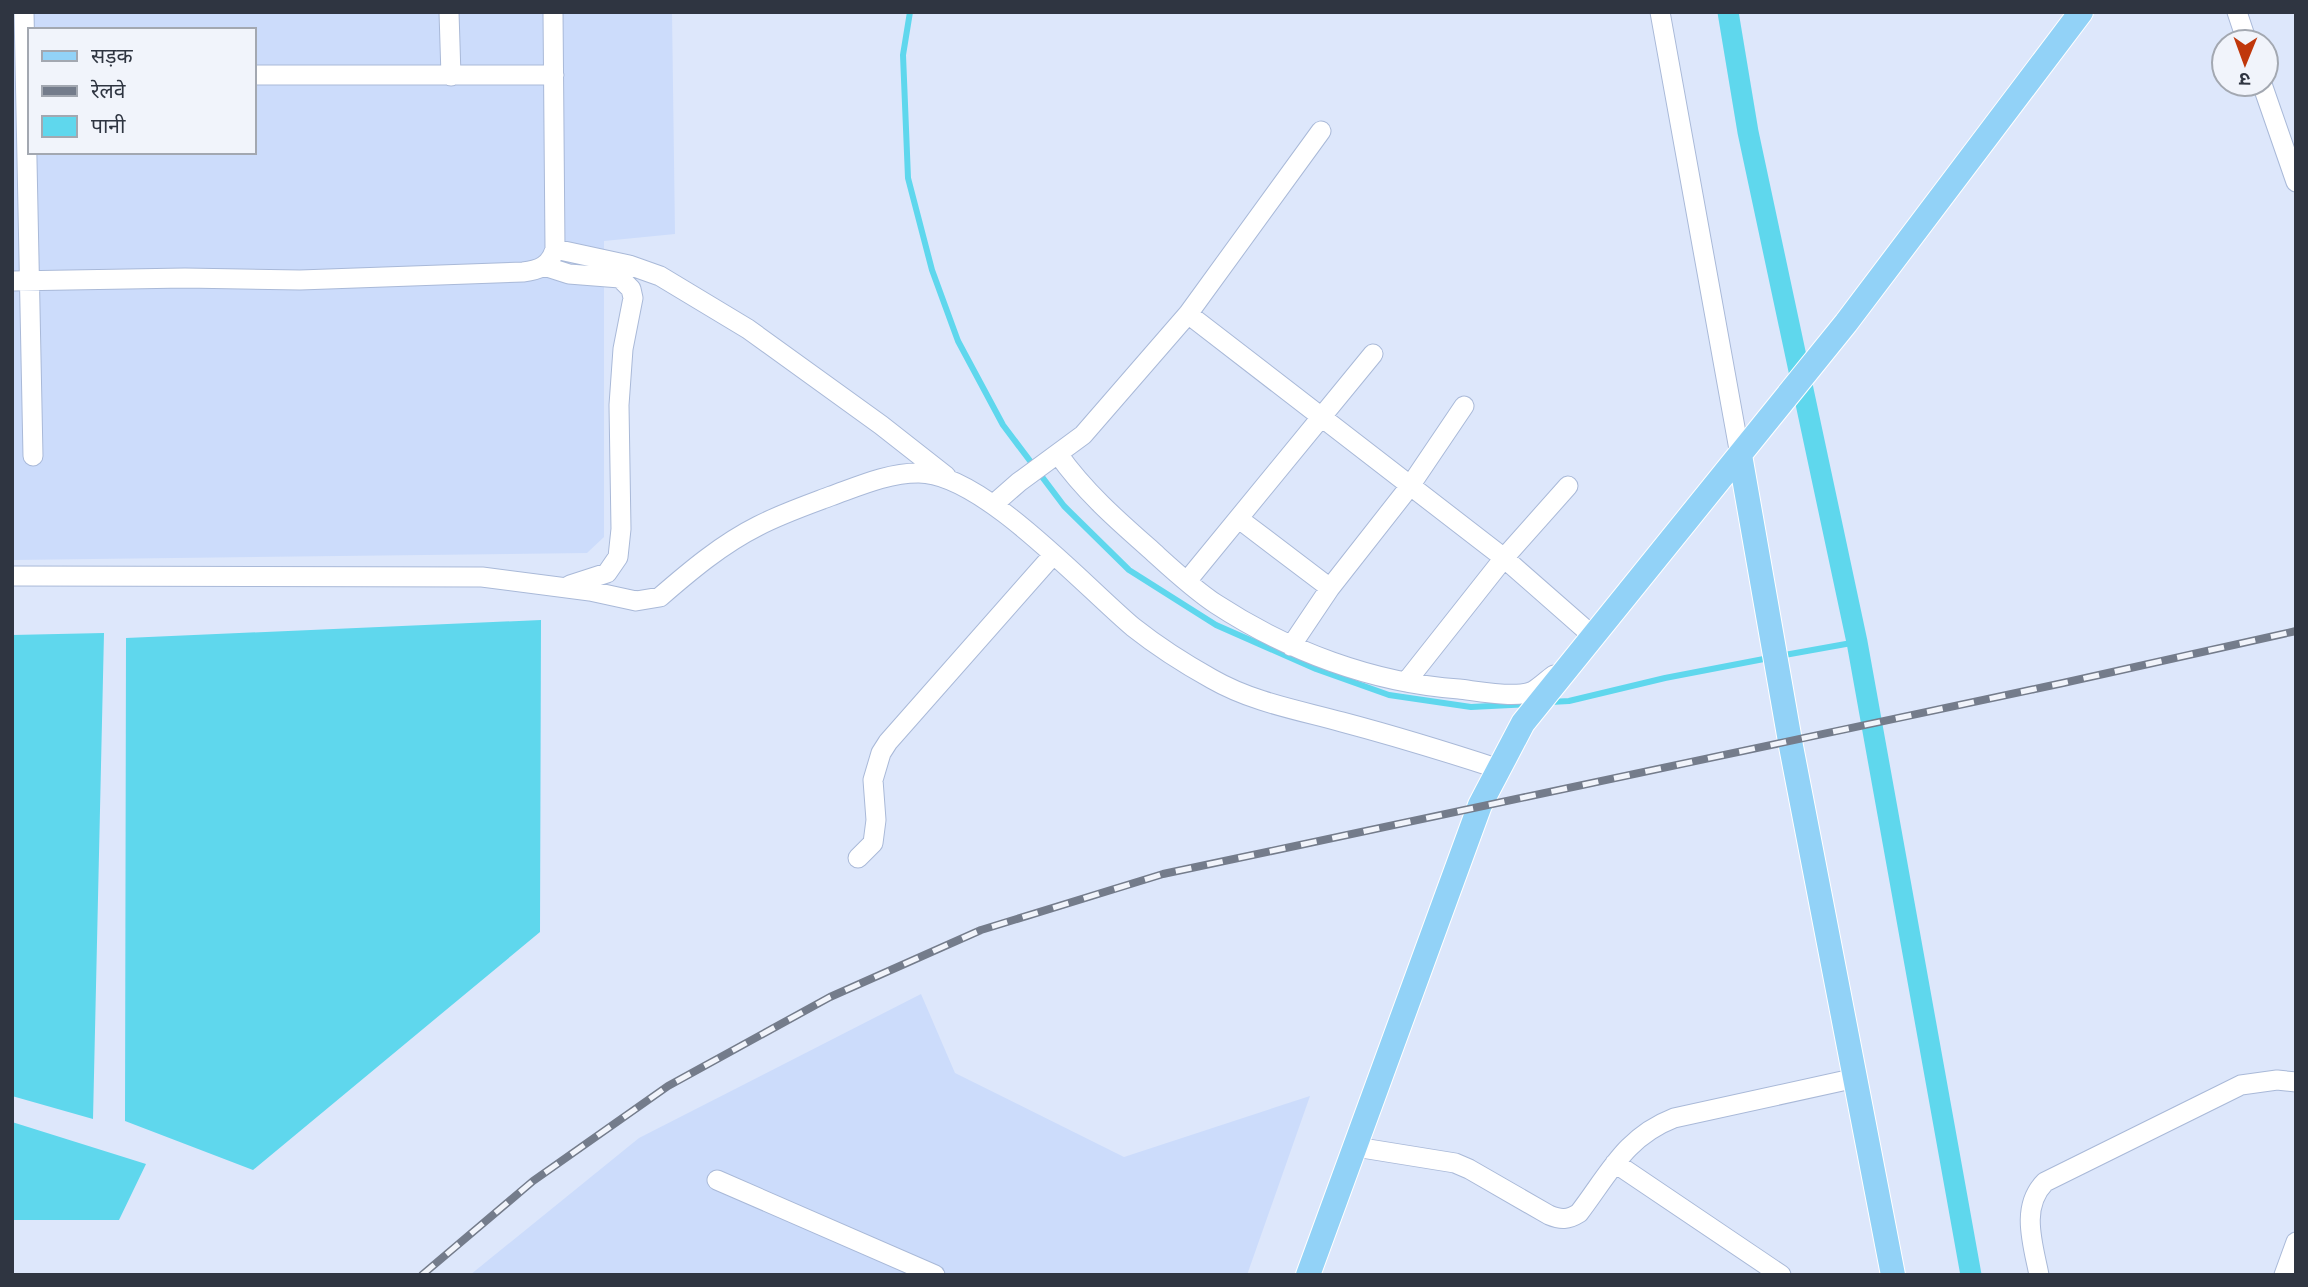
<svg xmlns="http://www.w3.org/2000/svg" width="2308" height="1287" font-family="'Work Sans','Noto Sans Devanagari',sans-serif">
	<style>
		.built { fill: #ccdcfb; fill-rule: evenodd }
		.water { fill: #5fd7ed }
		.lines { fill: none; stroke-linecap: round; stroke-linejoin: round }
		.stream { stroke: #5fd7ed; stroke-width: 6 }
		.canal { stroke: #5fd7ed; stroke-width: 21 }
		.minor-casing { stroke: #a9b9d8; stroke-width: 21 }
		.major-casing { stroke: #fff; stroke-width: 26 }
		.minor { stroke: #fff; stroke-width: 19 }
		.major { stroke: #92d2f7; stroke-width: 24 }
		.rail-casing { stroke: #747c8b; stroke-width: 8 }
		.rail { stroke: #f1f4fb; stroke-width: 5; stroke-dasharray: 16; stroke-linecap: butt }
	</style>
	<rect width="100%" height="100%" fill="#dde7fb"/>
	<path class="built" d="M12 12H672L675 234 604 241V537L587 553 12 560ZM30 30H254V152H30Z
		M921 994 955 1073 1124 1157 1310 1096 1247 1275H470L639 1138Z"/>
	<path class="water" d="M541 620 540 932 253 1170 125 1121 126 638Z
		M104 633 93 1119 12 1096V635Z
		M12 1122 146 1164 119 1220H12Z"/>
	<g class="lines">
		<path class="stream" d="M910 12 903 55 908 178 932 270 958 341 1003 425 1064 506 1129 570 1216 625 1316 669 1389 695 1471 707 1529 704
			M1779 656 1857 642
			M1550 702 1569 701 1665 678 1769 658"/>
		<path class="canal" d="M1728 12 1748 132 1857 642 1971 1275"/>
		<g class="minor-casing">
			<path id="minor" d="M24 12 33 456
				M449 12 451 76
				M1660 12 1740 455
				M2237 12 2247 42
				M254 75H554
				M2262 84 2296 182
				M555 249 629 265 660 276 748 329 881 425 946 476
				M544 266 569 274 620 278 631 289 633 298 623 349 619 405 621 529 618 557 607 573 570 585
				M12 281 185 278 300 280 523 272C539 270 550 266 555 249L553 12
				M1188 314 1504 558 1594 637
				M1058 454C1084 491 1117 520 1150 549 1171 568 1192 588 1216 604 1288 651 1373 683 1459 689 1477 691 1517 699 1533 691 1540 687 1547 680 1554 675
				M994 504 1019 482 1083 435 1188 314 1321 131
				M1239 519 1330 588
				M12 576 482 577 590 591 636 601 660 597C690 571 722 544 758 526 781 514 807 505 831 496 859 486 888 473 918 473 981 472 1083 585 1133 627 1157 646 1185 664 1212 679 1252 702 1298 710 1342 722 1395 736 1447 752 1499 769
				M1187 581 1373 354
				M1291 646 1330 588 1410 486 1464 406
				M1406 682 1504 558 1568 486
				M858 858 873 843 876 820 873 780 881 753 888 742 1053 555
				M1356 1147 1455 1163 1469 1169 1549 1215C1561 1220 1568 1220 1579 1213 1609 1174 1625 1137 1674 1118L1856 1078
				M1615 1163 1781 1275
				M717 1180 935 1275
				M2039 1275C2033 1244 2020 1207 2045 1182L2241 1085 2277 1080 2296 1082
				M2284 1275 2296 1242"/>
		</g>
		<g class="major-casing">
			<path id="major" d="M1740 455 1790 741 1893 1275
				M1308 1275 1480 805 1523 723 1846 323 2081 12"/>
		</g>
		<use href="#minor" class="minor"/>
		<use href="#major" class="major"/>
		<g class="rail-casing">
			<path id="rail" d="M422 1275 533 1181 668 1086 830 997 981 930 1163 874 2063 683 2296 631"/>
		</g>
		<use href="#rail" class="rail"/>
	</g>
	<rect width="2308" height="1287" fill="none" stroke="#2f3541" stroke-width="28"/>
	<rect x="28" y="28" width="228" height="126" fill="#f1f4fb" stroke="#a3a8b1" stroke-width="2"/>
	<rect x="42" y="51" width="35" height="10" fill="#92d2f7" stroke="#a3a8b1" stroke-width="2"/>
	<text x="91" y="63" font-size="21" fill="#2f3541">सड़क</text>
	<rect x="42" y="86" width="35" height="10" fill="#747c8b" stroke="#a3a8b1" stroke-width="2"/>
	<text x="91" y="98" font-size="21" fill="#2f3541">रेलवे</text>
	<rect x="42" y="116" width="35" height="21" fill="#5fd7ed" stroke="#a3a8b1" stroke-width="2"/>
	<text x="91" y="133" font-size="21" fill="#2f3541">पानी</text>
	<g transform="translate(2245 63) rotate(181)"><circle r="33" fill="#f1f4fb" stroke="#a3a8b1" stroke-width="2"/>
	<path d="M0-5L12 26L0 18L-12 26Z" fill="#c0370b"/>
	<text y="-10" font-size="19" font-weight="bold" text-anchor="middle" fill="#2f3541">उ</text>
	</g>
</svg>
